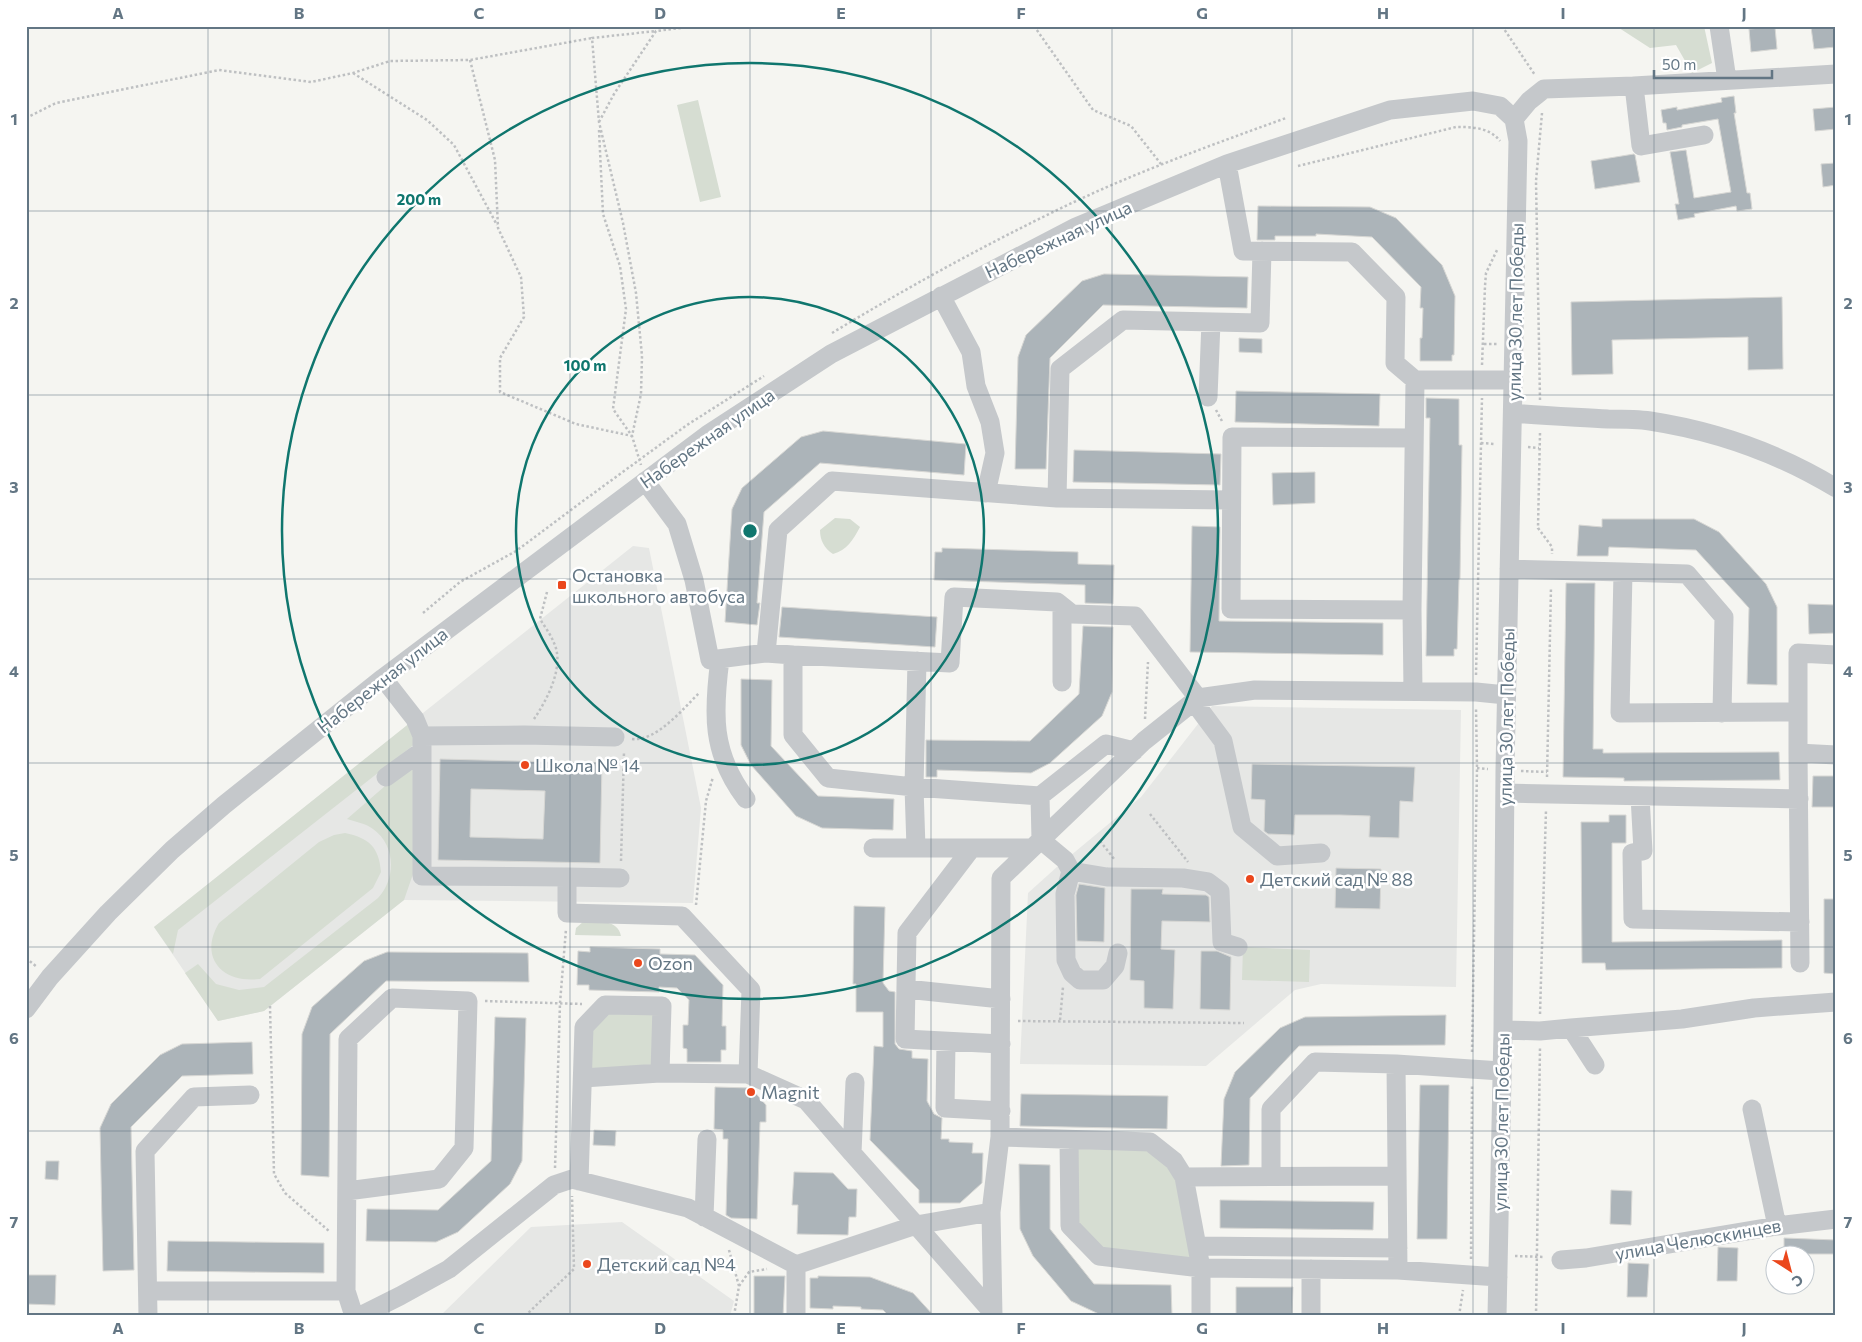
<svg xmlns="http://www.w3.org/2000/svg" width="1862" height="1342" font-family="Commissioner,sans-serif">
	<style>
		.built { fill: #e6e7e5 }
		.green { fill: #d6ddd2 }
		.building { fill: #acb4b9; stroke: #d7d7d4; fill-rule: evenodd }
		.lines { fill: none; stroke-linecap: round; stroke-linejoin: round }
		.path { stroke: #bec0c2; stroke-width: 2.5; stroke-dasharray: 2.5 2.5; stroke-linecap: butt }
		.minor { stroke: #c5c8cb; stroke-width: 19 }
		.grid { fill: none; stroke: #637684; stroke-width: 1; stroke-opacity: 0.55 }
		.ring { fill: none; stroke: #0f766e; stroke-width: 2.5 }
		.poi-dot { fill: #eb471c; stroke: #fff; stroke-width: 2 }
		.labels { text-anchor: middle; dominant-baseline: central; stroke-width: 5; stroke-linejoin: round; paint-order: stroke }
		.street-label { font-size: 18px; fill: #637684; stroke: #fff }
		.poi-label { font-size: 18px; fill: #637684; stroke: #fff; text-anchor: start }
		.centre { fill: #0f766e; stroke: #fff; stroke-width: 2.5 }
		.ring-label { font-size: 15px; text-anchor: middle; font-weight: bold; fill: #0f766e; stroke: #fff; stroke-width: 5; stroke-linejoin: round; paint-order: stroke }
		.neatline { fill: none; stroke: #637684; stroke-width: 2 }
		.grid-label { font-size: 16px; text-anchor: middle; font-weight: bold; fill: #637684 }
	</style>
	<rect width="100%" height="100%" fill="#f5f5f1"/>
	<path class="built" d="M633 546 649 548 701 808 693 903 404 900 264 1011 218 1021 154 927Z
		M1212 706 1461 710 1456 987 1321 984 1295 990 1206 1066 1020 1064 1028 893 1058 866 1141 797Z
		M622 1222 734 1301 730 1316H440L531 1227Z"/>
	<path class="green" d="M1616 26H1704L1712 63 1692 73 1676 45 1650 48Z
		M698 100 721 197 700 202 677 105Z
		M835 518 850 519 860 527C853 540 847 550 833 554 824 548 820 540 820 530Z
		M411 722 416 743 178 930 173 954 154 927Z
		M415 760 413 874 404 900 264 1011 218 1021 185 973 198 964 216 984 239 990 264 987 378 898C396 879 396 845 373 829 365 823 356 822 347 819Z
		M345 833C369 838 379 847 381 872L373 888 260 979C223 984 198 958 219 923L319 842 334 835Z
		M584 921C598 922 618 919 621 936L575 935 576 928Z
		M1243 947 1310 950 1309 982 1242 980Z
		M605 1005 662 1006 660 1073 583 1078 584 1027Z
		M1069 1140 1150 1142 1174 1161 1201 1268 1099 1256 1070 1226Z"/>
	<path class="building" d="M1836 26V47L1814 49 1811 27Z
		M1775 27 1777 49 1751 52 1749 29Z
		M1734 96 1736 113H1734L1747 193H1750L1752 209 1737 211 1736 206 1694 214 1695 217 1678 220 1675 204H1679L1670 152 1686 150 1694 198 1731 192 1718 119 1682 125V127L1667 130 1666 123H1663L1661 110 1677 107V110L1722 102 1721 98Z
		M1836 107V129L1815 131 1813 109Z
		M1634 154 1635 155 1640 182 1595 189 1591 161Z
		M1836 163V185L1823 187 1821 164Z
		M1258 206 1370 207 1396 218 1442 265 1455 296 1454 355H1452V361H1420V338H1422L1423 308H1420L1421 287 1372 237 1316 234V236H1275V240H1257Z
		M1104 274 1248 277 1247 308 1103 305 1050 358 1046 469H1015L1018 357 1026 335 1082 281Z
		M1782 297 1783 369 1748 370V337L1612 340 1613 374 1572 375 1571 302Z
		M1239 338 1262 339V353L1239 352Z
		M1236 391 1380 394 1379 426 1235 422Z
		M1426 398 1459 399V445H1462L1460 579H1459L1457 649H1454V656H1426L1430 418H1426Z
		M823 431 966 444 964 475 820 463 764 512 757 603H760L757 625 725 622 732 509 742 488 801 437Z
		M1074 450 1221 454 1220 485 1073 482Z
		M1315 472V503L1273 505 1272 473Z
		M1602 519H1694L1719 532 1766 584 1777 607V685L1747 684 1749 608 1696 550 1609 547 1608 556H1577L1579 525 1602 527Z
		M1192 526 1220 527 1219 621 1383 623V655L1190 652Z
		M942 548 1078 552V564L1114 565 1113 604 1085 603V585L934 580 935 552H942Z
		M1566 583H1595L1593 749H1603V753L1779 752 1780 780 1624 781V778L1563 777Z
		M1808 604 1836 605V633L1809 634Z
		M782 607 937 617 935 647 779 637Z
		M1083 626 1113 627 1112 692 1102 716 1050 763 1031 773 937 770V777H926V740L1030 741 1079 694Z
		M741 679 772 680 771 746 818 796 894 799 893 830 822 828 796 816 751 765 741 745Z
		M440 759 602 763 600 863 438 860ZM471 789 545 791 543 839 470 837Z
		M1252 764 1415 767 1413 802 1400 801 1399 838 1369 837 1370 816 1340 815H1295L1294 835 1268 834 1264 831 1265 800 1251 799Z
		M1813 776H1836V807H1812Z
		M1609 815H1626V843H1612V942L1782 940V968L1606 970 1605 963H1582L1581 822H1609Z
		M1336 868 1381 869 1380 909 1335 908Z
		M1079 884 1105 888 1104 942 1077 941 1076 895Z
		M1131 889H1163L1162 894 1206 895 1209 897 1210 922 1162 921 1161 949 1175 950 1173 1009 1144 1008V981L1130 980Z
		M1824 899H1836V974L1824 973Z
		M854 906 885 907 883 983 889 991 895 992V1044L899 1049 912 1051V1058L928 1059 927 1101 934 1114 942 1118 941 1139H949V1142L973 1143 972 1153H983L982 1183 960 1203H919V1190L870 1140 874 1046 883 1047V1012H856V984H853Z
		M590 947 660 949V954L695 955 723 985 722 1026H726V1050H721V1062H687V1049L683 1048V1025H688L689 1000 677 988 659 987V992L589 990V985H577L578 951 590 952Z
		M1201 951H1217L1231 957 1230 1010 1200 1009Z
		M387 952 528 953 529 982 386 981 330 1034 329 1177 301 1175 302 1034 312 1007 364 961Z
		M1446 1015 1445 1045 1299 1046 1250 1098 1249 1165 1221 1166 1224 1099 1235 1072 1280 1028 1305 1017Z
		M495 1017 526 1018 522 1161 510 1184 458 1232 436 1242 366 1241 367 1209 438 1210 491 1161Z
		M252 1042 253 1074 182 1076 131 1127 134 1270 103 1271 100 1128 111 1104 160 1055 182 1044Z
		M1420 1085H1449L1447 1239H1417Z
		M715 1087 751 1088 766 1105V1122H760L757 1219 731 1218 726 1215 728 1139H723V1130L714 1129Z
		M1021 1094 1168 1096 1167 1129 1020 1126Z
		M594 1130 616 1131 615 1146 593 1145Z
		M46 1161H59L58 1180 45 1179Z
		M1019 1164 1050 1165V1229L1094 1284 1171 1285 1172 1316 1101 1315 1071 1301 1033 1256 1020 1229Z
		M794 1172 833 1173 848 1189H857L856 1217H849L848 1235 797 1234 798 1205H792Z
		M1611 1190 1632 1191 1631 1225 1610 1224Z
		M1220 1200 1374 1202 1373 1230 1220 1228Z
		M1784 1238 1836 1240V1254H1784Z
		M168 1241 324 1243V1273L167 1271Z
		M1718 1247 1738 1248 1737 1281H1717Z
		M1628 1263 1649 1264 1647 1297H1627Z
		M26 1275H56L55 1305 26 1304Z
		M754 1276H785L783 1316H754Z
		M818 1276 870 1277 913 1293 934 1316H889L883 1310 861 1309V1307L833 1306V1309L810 1308V1278H818Z
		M1236 1287H1293L1292 1316H1236Z"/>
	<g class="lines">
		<path class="path" d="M1034 26 1093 110 1131 126 1161 164
			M1502 26 1535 75
			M470 60 495 160 498 228 521 277 524 317 500 358V392L576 424 632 436 641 394 642 356 636 293 623 223 599 122 592 38 656 31
			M353 73 427 120 454 145 497 225
			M26 118 56 103 219 70 311 82 353 73 390 61 470 60 592 38
			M599 122 614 94 656 31 697 26
			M599 130 603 214 620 266 626 309 613 409 632 436 641 465
			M1298 166 1456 127C1472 127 1489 127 1500 141
			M832 333C900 292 970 253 1041 218 1120 178 1203 148 1286 118
			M1484 344H1498
			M1482 365 1485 286 1486 273 1498 248
			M1540 400 1536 181 1542 113
			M1216 410 1223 423
			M1540 433 1538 528 1552 547V554
			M1481 443 1495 444
			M1528 447 1539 448
			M423 613 460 582 516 551 583 501 687 425 764 376
			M1476 675 1482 398
			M534 719C547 700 565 666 554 643 551 635 545 627 540 619L547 592
			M1145 719 1148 662
			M632 739C656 742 683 709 699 693
			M1477 768 1488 769
			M1521 771 1547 772
			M1547 777 1551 587
			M1150 814 1188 862
			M1100 841 1115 860
			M621 861 624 752
			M696 905 706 801 713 777
			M26 958 37 967
			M485 1001 582 1004
			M270 1006 274 1174 285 1193 329 1231
			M1540 1014 1546 810
			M1060 1020 1063 987
			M1018 1021 1244 1023
			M1472 1052 1477 768 1476 708
			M555 1168 560 1003 566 929
			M729 1250 739 1286 734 1316
			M1515 1256 1544 1257
			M1471 1259 1472 1085
			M739 1286 749 1272 767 1269
			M525 1316 574 1269 572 1196
			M1459 1316 1463 1290
			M1536 1316 1540 1047"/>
		<path class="minor" d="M1719 26 1727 80
			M1634 86 1641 146 1704 135
			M1514 119 1529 101 1544 89 1634 86 1836 74
			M1227 164 1243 251 1352 252 1396 297 1395 363 1415 380H1514
			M941 296 971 352 976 386 990 422 995 453 986 493
			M1208 397 1211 322
			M1513 413C1545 416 1577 417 1608 419 1622 419 1637 419 1650 421 1715 431 1780 454 1836 488
			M645 481 677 524 694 580 710 660 766 653
			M1057 498 1060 369 1123 320 1260 323 1262 251
			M1509 569 1623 572
			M1412 610 1231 609 1232 437 1413 438
			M793 655 766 653 778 530 832 481 1057 498 1231 500
			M1836 655 1798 653V753L1836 755
			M720 659C713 713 711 753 746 799
			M383 678 415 719 422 736
			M1062 682V607
			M1413 691 1412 610 1415 380
			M1194 702 1223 741 1242 827 1277 856 1321 853
			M1722 713 1724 617 1687 574 1623 572 1620 713 1798 712
			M422 751V876L567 877V913L682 916 751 990 748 1074 806 1100 852 1153
			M1134 751 1106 744 1040 796 914 787 828 778 793 735V655L950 663 954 597 1057 602 1072 614 1135 616 1198 698
			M1798 753 1800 963
			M386 777 422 751V736L524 735 615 737
			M1505 793 1799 799
			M1040 796 1041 840 1065 860 1071 871 1065 894 1066 960 1072 973 1080 980H1103L1115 966 1118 953
			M1640 796 1643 851 1632 853 1633 919 1800 922
			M873 848H1032
			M916 848 914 787 917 661
			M971 849 907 933 905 1039 1001 1044
			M1071 871 1107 877 1183 878 1208 882 1220 891 1222 942 1238 947
			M567 877 620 878
			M906 989 1001 999
			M26 1009 50 977 108 913 172 850 224 805 383 678 707 435 831 354 1076 227 1227 164 1390 110 1473 101 1500 106 1514 119
			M1571 1028 1682 1019 1754 1008 1836 1002
			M1503 1030 1540 1031 1571 1028 1595 1065
			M946 1042 945 1108 1001 1111
			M1396 1064 1398 1270
			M583 1078 660 1073 748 1074
			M855 1082 852 1153 916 1225 991 1212
			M1752 1109 1777 1226
			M1000 1137 1150 1142 1174 1161 1184 1177 1201 1268V1316
			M1069 1140 1070 1226 1099 1256 1201 1268 1398 1270 1498 1277
			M1271 1176V1109L1315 1062 1396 1064 1501 1071
			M1184 1177 1397 1176
			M579 1181 584 1027 605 1005 662 1006 660 1073
			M347 1191 439 1179 464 1148 468 1001 392 998 348 1039 346 1291 354 1316
			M704 1217 707 1139
			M1197 1246 1398 1248
			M1561 1260 1586 1258 1777 1226 1836 1219
			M148 1291H346
			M148 1316 145 1151 194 1097 250 1095
			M360 1316 400 1296 449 1269 554 1185 572 1179 688 1208 796 1265 916 1225 993 1313
			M796 1316V1265
			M993 1316 991 1212 1000 1137 1001 878 1144 741 1198 698 1255 690 1476 692 1506 695
			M1311 1316V1269
			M1497 1316 1503 1030 1505 770 1518 141 1514 119"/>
	</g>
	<path class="grid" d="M208 26V1316M389 26V1316M570 26V1316M750 26V1316M931 26V1316M1112 26V1316M1292 26V1316M1473 26V1316M1654 26V1316M26 211H1836M26 395H1836M26 579H1836M26 763H1836M26 947H1836M26 1131H1836"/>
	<g class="ring">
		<circle cx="750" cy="531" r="234"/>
		<circle cx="750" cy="531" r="468"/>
	</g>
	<g class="poi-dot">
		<rect x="557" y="580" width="10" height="10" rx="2.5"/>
		<circle cx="525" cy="765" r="5"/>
		<circle cx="1250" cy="879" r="5"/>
		<circle cx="638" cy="963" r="5"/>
		<circle cx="751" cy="1092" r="5"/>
		<circle cx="587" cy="1264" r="5"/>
	</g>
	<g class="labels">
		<g class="street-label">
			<text transform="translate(1058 239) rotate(-25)">Набережная улица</text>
			<text transform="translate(1515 312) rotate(-89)">улица 30 лет Победы</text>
			<text transform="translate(707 438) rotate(-35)">Набережная улица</text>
			<text transform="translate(382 680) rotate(-38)">Набережная улица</text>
			<text transform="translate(1506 717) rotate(-89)">улица 30 лет Победы</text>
			<text transform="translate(1501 1122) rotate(-89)">улица 30 лет Победы</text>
			<text transform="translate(1698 1239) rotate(-10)">улица Челюскинцев</text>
		</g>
		<g class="poi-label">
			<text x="572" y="575">Остановка<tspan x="572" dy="21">школьного автобуса</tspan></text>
			<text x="535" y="765">Школа № 14</text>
			<text x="1260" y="879">Детский сад № 88</text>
			<text x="648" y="963">Ozon</text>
			<text x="761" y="1092">Magnit</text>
			<text x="597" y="1264">Детский сад №4</text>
		</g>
	</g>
	<circle cx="750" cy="531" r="8" class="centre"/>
	<g class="ring-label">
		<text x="419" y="205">200 m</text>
		<text x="585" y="371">100 m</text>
	</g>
	<rect width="1862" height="1342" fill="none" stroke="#ffffff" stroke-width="55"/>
	<g transform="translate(1790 1270) rotate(144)"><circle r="24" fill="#ffffff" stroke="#c1c8ce"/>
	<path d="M0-4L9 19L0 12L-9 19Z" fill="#eb471c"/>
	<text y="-8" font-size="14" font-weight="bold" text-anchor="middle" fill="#637684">С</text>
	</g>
	<path d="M1654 70v8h118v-8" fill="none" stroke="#637684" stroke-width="2.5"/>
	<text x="1662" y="70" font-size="15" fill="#637684" stroke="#ffffff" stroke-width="4" paint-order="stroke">50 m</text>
	<rect x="28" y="28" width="1806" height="1286" class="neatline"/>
	<g class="grid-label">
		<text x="118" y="19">A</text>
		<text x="299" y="19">B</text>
		<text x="479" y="19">C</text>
		<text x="660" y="19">D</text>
		<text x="841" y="19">E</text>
		<text x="1021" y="19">F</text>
		<text x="1202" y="19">G</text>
		<text x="1383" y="19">H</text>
		<text x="1563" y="19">I</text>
		<text x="1744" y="19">J</text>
		<text x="14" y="125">1</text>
		<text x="1848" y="125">1</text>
		<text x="14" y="309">2</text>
		<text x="1848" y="309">2</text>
		<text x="14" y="493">3</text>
		<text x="1848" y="493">3</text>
		<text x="14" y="677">4</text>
		<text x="1848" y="677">4</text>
		<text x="14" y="861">5</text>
		<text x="1848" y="861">5</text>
		<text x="14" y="1044">6</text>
		<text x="1848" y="1044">6</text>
		<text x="14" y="1228">7</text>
		<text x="1848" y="1228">7</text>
		<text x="118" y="1334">A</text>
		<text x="299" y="1334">B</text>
		<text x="479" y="1334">C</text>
		<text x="660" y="1334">D</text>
		<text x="841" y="1334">E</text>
		<text x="1021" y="1334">F</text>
		<text x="1202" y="1334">G</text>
		<text x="1383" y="1334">H</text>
		<text x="1563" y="1334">I</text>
		<text x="1744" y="1334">J</text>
	</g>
</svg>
